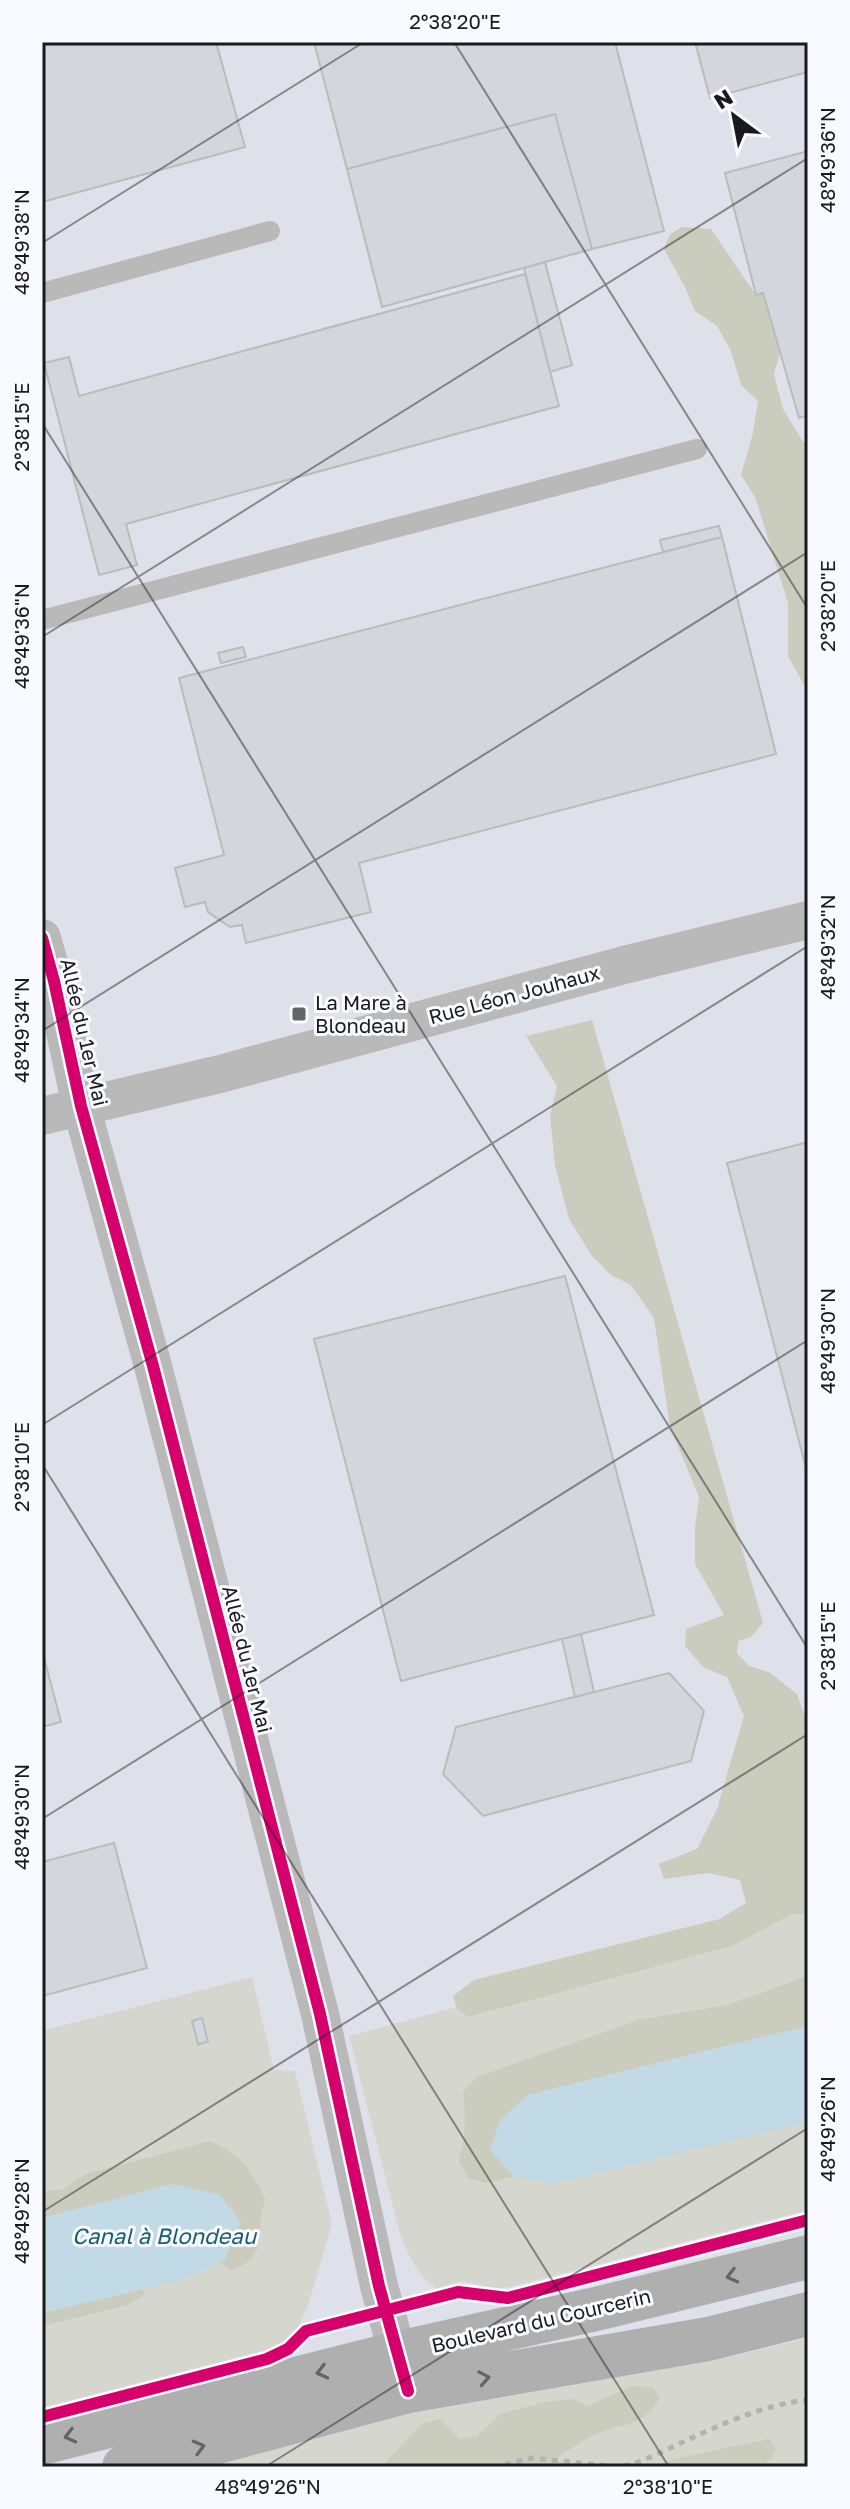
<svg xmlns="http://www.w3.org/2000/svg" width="850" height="2509" font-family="'Golos Text',sans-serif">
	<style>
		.built { fill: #dee1ea }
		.green { fill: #d5d7ce }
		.forest { fill: #caccbd }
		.water { fill: #c1dae5 }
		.building { fill: #d5d5dd; stroke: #babbbe; stroke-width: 2 }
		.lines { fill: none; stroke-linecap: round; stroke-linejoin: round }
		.path { stroke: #b3b3b4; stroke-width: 5; stroke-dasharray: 6 6; stroke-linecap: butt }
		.service { stroke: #bab9ba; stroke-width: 20 }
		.minor { stroke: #bab9ba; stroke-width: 38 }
		.secondary { stroke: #b0afb0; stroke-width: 44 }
		.cycleway-casing { stroke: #f9faff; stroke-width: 17 }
		.cycleway { stroke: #d6006c; stroke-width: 12 }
		.oneway { stroke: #646466 }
		.ticks { fill: none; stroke: #191a1d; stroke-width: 2; stroke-opacity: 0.45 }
		.poi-dot { fill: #636468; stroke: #f9faff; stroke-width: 3 }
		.labels { text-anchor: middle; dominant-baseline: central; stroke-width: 6; stroke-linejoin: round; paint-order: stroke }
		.street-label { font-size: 20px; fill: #191a1d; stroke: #f9faff }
		.poi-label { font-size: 20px; fill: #191a1d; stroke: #f9faff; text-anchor: start }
		.water-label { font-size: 22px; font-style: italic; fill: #185d71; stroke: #f9faff }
		.neatline { fill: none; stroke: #191a1d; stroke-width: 3 }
		.ticks-label { font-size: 20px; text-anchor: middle; fill: #191a1d }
	</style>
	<rect width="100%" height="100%" fill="#edeef2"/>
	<path class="built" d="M42 42H808V2467H42Z"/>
	<path class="green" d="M793 1914H808V2210L518 2285 498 2289 460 2281 437 2289C417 2276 409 2255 400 2234L349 2036 457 2007 470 2017 732 1946Z
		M252 1977 274 2070 295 2071 332 2224 307 2309 298 2327 288 2339 256 2357 42 2412V2031Z
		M808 2338V2467H162C262 2441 364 2419 466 2402 581 2382 696 2367 808 2338Z"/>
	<path class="forest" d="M682 227 711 229 756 295 763 293 780 353 774 374 783 409 803 442 808 445V692L788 656V603L755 497 741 475 753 433 758 401 741 385 731 351 717 326 695 311 685 287 664 249 670 234Z
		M592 1020 763 1623 751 1637 738 1641 737 1653 749 1666 769 1672 797 1694 808 1725V1914H793L732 1946 469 2017 457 2009 453 1996 474 1980 720 1919 746 1903 740 1880 708 1873 664 1879 659 1864 697 1849 717 1809 744 1716 727 1677 703 1667 685 1646 686 1629 724 1615 695 1564V1528L699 1497 670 1427 654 1318 631 1285 611 1275 592 1256 569 1219 555 1165 550 1116 557 1086 526 1036Z
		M808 1976V2026L528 2095 490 2150 514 2176 487 2183 468 2178 459 2161C466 2138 466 2116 463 2092L477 2077 638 2020 727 2005Z
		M210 2141C239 2154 253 2170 265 2200 254 2231 270 2258 231 2270L219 2262 225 2260 173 2184 42 2218V2191L61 2190 86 2174Z
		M143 2289 144 2295 127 2305 42 2326V2313Z
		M632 2386 653 2388 660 2397C643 2428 625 2421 597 2434 582 2440 568 2451 554 2460L581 2464 582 2467H385L387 2461 421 2424 439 2419 460 2439 478 2435 500 2414 545 2402 573 2399 588 2406Z
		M769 2439 776 2449 771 2459 761 2467H653L674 2459Z"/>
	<path class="water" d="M808 2026V2122L552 2184 514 2176 490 2150 500 2120 528 2095Z
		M174 2184 220 2195 241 2222 225 2260 181 2280 42 2313V2218Z"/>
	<path class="building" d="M42 42H216L245 147 42 202Z
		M314 42H615L664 231 592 249 555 114 347 169Z
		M695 42H808V72L710 98Z
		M555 114 592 249 382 307 347 169Z
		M808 151V415L799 418 763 293 756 295 725 173Z
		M545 262 572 365 550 372 524 268Z
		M525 274 559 406 126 524 137 565 99 575 44 363 69 357 79 396Z
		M719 526 722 537 663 552 660 540Z
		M722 537 776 754 359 863 371 912 246 943 242 925 230 927 208 912 205 902 185 907 175 868 224 855 179 678Z
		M243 647 246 657 221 663 218 653Z
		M808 1142V1476L727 1163Z
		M565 1276 654 1615 401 1681 314 1339Z
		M581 1634 594 1692 575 1697 562 1639Z
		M42 1650 61 1722 42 1727Z
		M669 1673 704 1711 691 1761 483 1816 443 1774 456 1727Z
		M114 1843 147 1968 42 1996V1862Z
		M202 2018 208 2042 198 2044 192 2021Z"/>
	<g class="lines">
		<path class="path" d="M493 2467 533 2458 618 2467C641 2464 662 2451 683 2442 722 2424 765 2404 808 2400"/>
		<path class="service" d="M42 293 270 231
			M42 620 697 449"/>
		<path class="minor" d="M42 938 54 981 81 1106 153 1366 320 2014 379 2286 405 2381
			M42 1116 220 1074 624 965 808 920"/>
		<path class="secondary" d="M42 2443 398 2353 596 2309 808 2257
			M124 2467 408 2391 708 2339 808 2314"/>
		<g class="cycleway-casing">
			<path id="cycleway" d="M42 938 54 981 81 1106 153 1366 320 2014 379 2286 408 2391
				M42 2417 267 2359 288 2349 306 2331 458 2292 508 2298 808 2220"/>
		</g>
		<use href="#cycleway" class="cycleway"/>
	</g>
	<defs><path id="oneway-chevron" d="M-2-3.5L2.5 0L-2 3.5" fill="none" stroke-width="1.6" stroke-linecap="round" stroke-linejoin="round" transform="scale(2)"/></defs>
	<g class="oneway">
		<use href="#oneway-chevron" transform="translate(732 2276) rotate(166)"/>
		<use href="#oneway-chevron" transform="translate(322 2372) rotate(166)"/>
		<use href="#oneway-chevron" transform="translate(484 2378) rotate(-10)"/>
		<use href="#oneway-chevron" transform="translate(70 2436) rotate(166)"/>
		<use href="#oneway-chevron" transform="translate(199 2447) rotate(-15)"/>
	</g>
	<path class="ticks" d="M454 42 808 609M42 243 364 42M42 423 808 1649M42 637 808 158M42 1031 808 552M42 1425 808 946M42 1464 669 2467M42 1819 808 1340M42 2212 808 1734M265 2467 808 2128"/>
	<rect class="poi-dot" x="291" y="1006" width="16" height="16" rx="4"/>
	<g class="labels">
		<g class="street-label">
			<text transform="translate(514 994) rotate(-15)">Rue Léon Jouhaux</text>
			<text transform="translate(85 1032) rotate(77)">Allée du 1er Mai</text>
			<text transform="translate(248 1659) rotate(76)">Allée du 1er Mai</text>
			<text transform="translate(541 2320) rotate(-13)">Boulevard du Courcerin</text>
		</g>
		<g class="poi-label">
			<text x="315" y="1002">La Mare à<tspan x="315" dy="23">Blondeau</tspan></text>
		</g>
		<g class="water-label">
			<text x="164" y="2235">Canal à Blondeau</text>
		</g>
	</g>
	<rect width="850" height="2509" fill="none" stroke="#f9faff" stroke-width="88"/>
	<g transform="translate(734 116) rotate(328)" stroke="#f9faff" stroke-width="6" paint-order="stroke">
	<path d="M0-6L14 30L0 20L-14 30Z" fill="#191a1d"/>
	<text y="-12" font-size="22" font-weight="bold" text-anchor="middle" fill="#191a1d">N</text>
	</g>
	<rect x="44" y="44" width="762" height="2421" class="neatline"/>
	<g class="ticks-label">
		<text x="455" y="29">2°38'20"E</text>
		<text transform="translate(828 160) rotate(-90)" y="7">48°49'36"N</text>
		<text transform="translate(22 242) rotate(-90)" y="7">48°49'38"N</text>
		<text transform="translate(22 427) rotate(-90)" y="7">2°38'15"E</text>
		<text transform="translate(828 606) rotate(-90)" y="7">2°38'20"E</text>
		<text transform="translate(22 636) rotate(-90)" y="7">48°49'36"N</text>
		<text transform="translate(828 947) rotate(-90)" y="7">48°49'32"N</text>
		<text transform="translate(22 1030) rotate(-90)" y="7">48°49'34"N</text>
		<text transform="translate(828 1341) rotate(-90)" y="7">48°49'30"N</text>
		<text transform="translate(22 1467) rotate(-90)" y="7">2°38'10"E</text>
		<text transform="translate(828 1646) rotate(-90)" y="7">2°38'15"E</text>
		<text transform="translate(22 1817) rotate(-90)" y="7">48°49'30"N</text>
		<text transform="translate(828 2129) rotate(-90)" y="7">48°49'26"N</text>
		<text transform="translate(22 2211) rotate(-90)" y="7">48°49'28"N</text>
		<text x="268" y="2494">48°49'26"N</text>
		<text x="668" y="2494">2°38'10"E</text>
	</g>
</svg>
